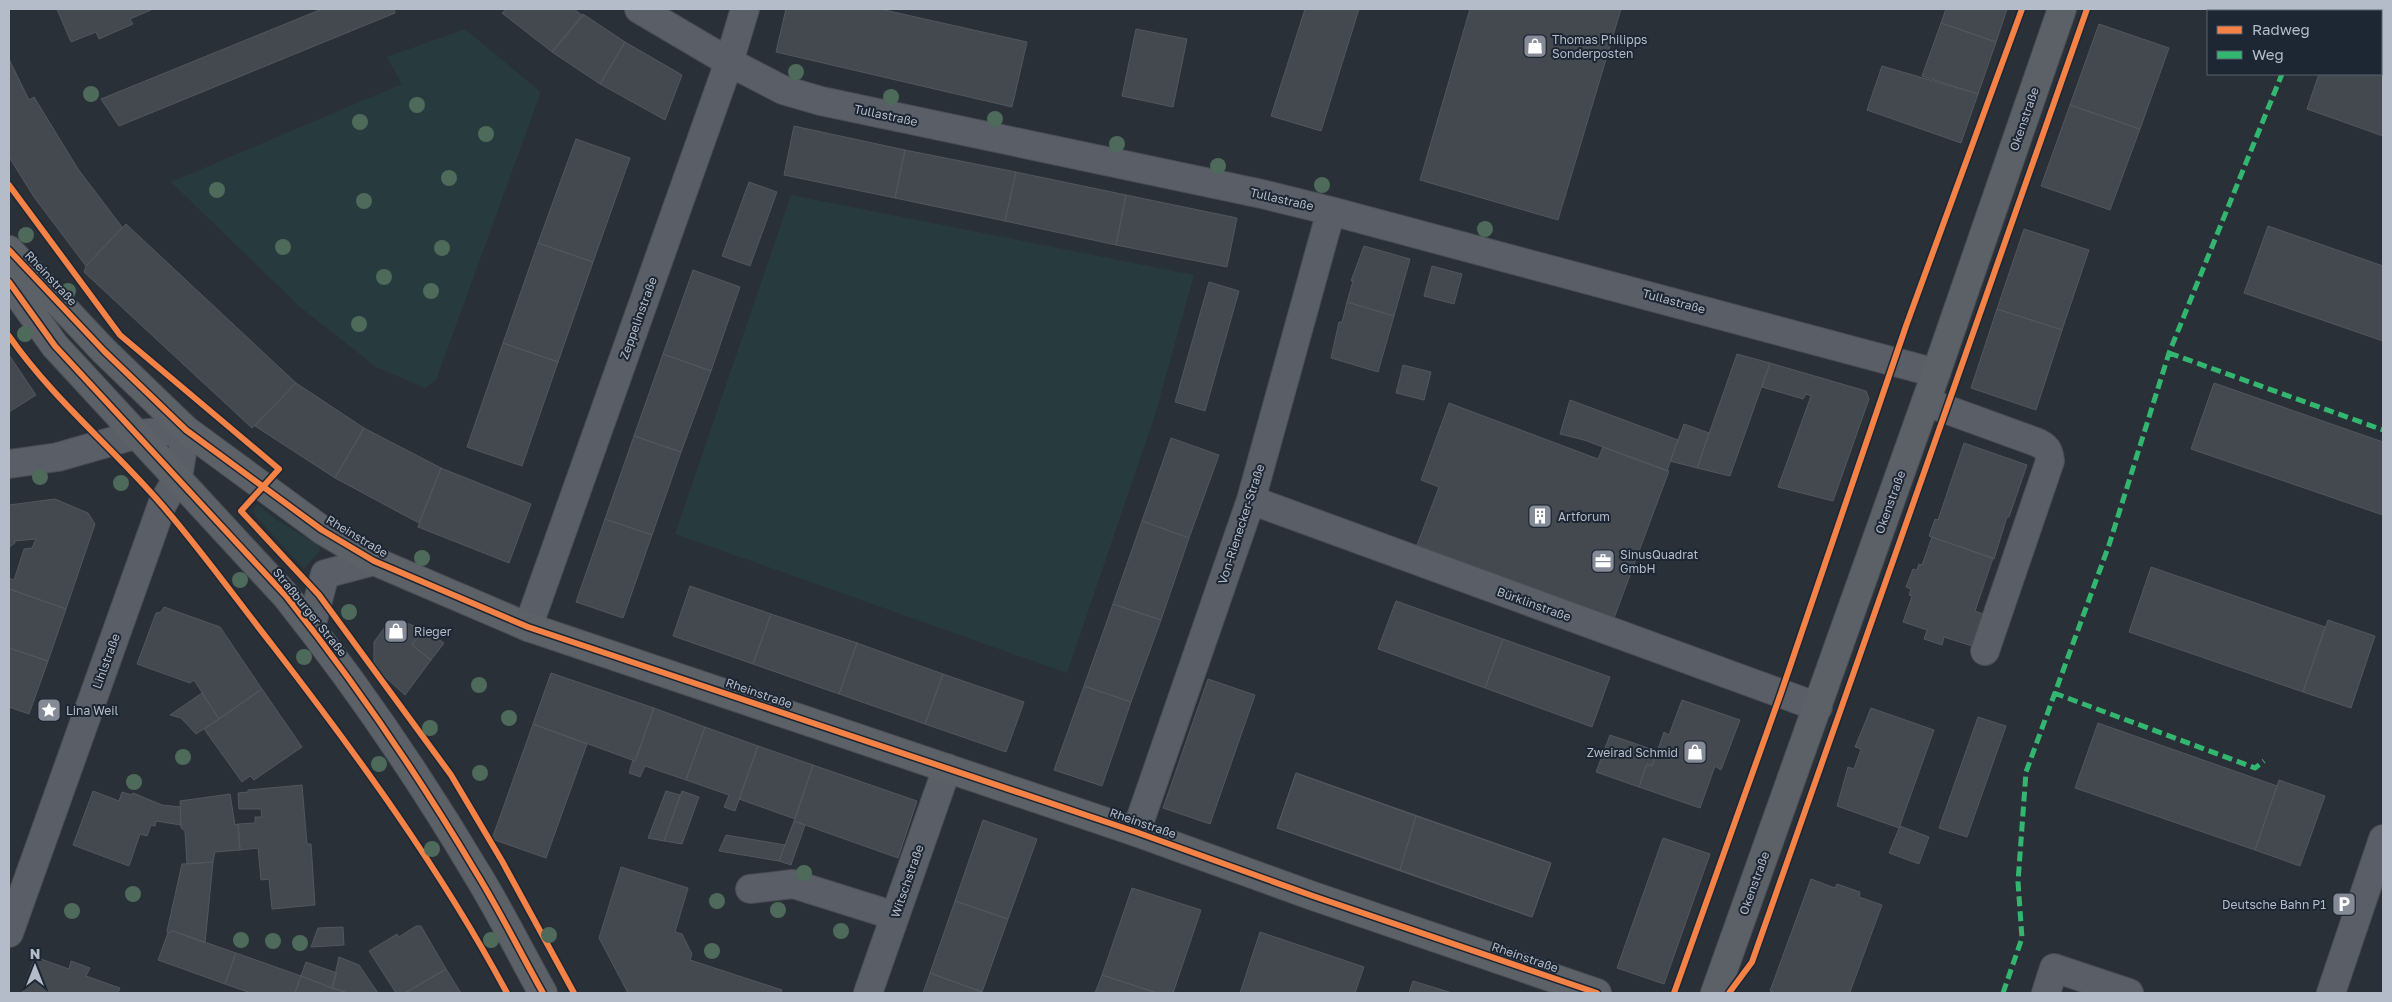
<svg xmlns="http://www.w3.org/2000/svg" width="2392" height="1002" font-family="'Golos Text',sans-serif">
	<style>
		.green { fill: #273a3e }
		.building { fill: #444950; stroke: #52575f }
		.lines { fill: none; stroke-linecap: round; stroke-linejoin: round }
		.minor-casing { stroke: #484c53; stroke-width: 30 }
		.major-casing { stroke: #484c55; stroke-width: 30 }
		.minor { stroke: #5a5e66; stroke-width: 28 }
		.major { stroke: #5c6168; stroke-width: 28 }
		.quiet { stroke: #33b770; stroke-width: 5; stroke-dasharray: 10 5; stroke-linecap: butt }
		.cycleway-casing { stroke: #1d2633; stroke-width: 9 }
		.cycleway { stroke: #f48246; stroke-width: 6 }
		.tree { fill: #4e6a5a }
		.labels { text-anchor: middle; dominant-baseline: central; stroke-width: 4; stroke-linejoin: round; paint-order: stroke }
		.poi-label { font-size: 12px; fill: #b4bcc9; stroke: #1d2633; text-anchor: start }
		.street-label { font-size: 12px; fill: #b4bcc9; stroke: #1d2633 }
	</style>
	<rect width="100%" height="100%" fill="#2a3038"/>
	<path class="green" d="M465 29 541 92 436 380 425 388 376 367 300 307 171 182 402 84 387 57Z
		M791 195 1194 275 1155 415 1067 673 675 534Z
		M257 504 274 518 319 546 320 551 304 569 252 512Z"/>
	<path class="building" d="M57 9H153L130 19 133 24 99 39 96 32 71 42Z
		M322 9H394L395 13 119 126 101 99Z
		M506 9H574L583 16 552 52 502 13Z
		M786 9H880L1027 42 1012 107 776 52Z
		M1305 9H1359L1321 131 1271 116Z
		M1470 9H1621L1558 220 1420 180Z
		M1946 9H2007L1996 42 1941 23Z
		M583 14 625 42 600 84 552 52Z
		M1941 23 1996 42 1978 94 1922 76Z
		M2099 24 2169 48 2140 129 2070 105Z
		M1136 29 1187 39 1173 107 1122 96Z
		M625 42 682 75 665 120 600 84Z
		M9 59 29 100 34 97 78 169 122 227 86 266 34 197 9 157Z
		M2381 61 2383 62V136L2307 109 2319 74H2381Z
		M1882 66 1978 94 1961 143 1867 110Z
		M2070 105 2140 129 2110 210 2041 186Z
		M794 126 905 150 895 198 784 175Z
		M576 139 630 158 593 262 538 243Z
		M905 150 1016 172 1005 221 895 198Z
		M1016 172 1126 195 1116 245 1005 221Z
		M749 182 777 192 750 266 722 256Z
		M1126 195 1237 218 1227 267 1116 245Z
		M126 224 296 383 252 428 84 272 86 266Z
		M2268 226 2383 266V341L2244 293Z
		M2024 229 2089 250 2062 330 1997 309Z
		M538 243 593 262 558 362 503 343Z
		M1364 246 1410 259 1394 316 1347 302 1353 281H1351Z
		M1432 266 1462 274 1454 304 1424 296Z
		M693 270 740 287 711 371 663 354Z
		M1209 282 1239 291 1205 411 1175 402Z
		M1347 302 1394 316 1378 372 1331 358 1339 322H1342Z
		M1997 309 2062 330 2036 410 1971 388Z
		M503 343 558 362 522 466 467 447Z
		M663 354 711 371 681 452 634 436Z
		M1737 354 1770 363 1730 476 1697 468Z
		M9 355 36 395 9 412Z
		M1770 363 1866 391 1869 399 1833 501 1778 487 1811 396 1806 394 1803 399 1762 387Z
		M1403 365 1431 372 1424 400 1396 393Z
		M296 383 364 428 335 478 255 426Z
		M2214 383 2383 442V515L2191 449Z
		M1570 400 1678 440 1667 471 1584 440 1560 434Z
		M1449 403 1598 459 1603 447 1669 471 1614 618 1417 545 1439 487 1421 480Z
		M1684 424 1709 433 1697 468 1670 461Z
		M364 428 441 468 419 523 335 478Z
		M634 436 681 452 652 535 605 519Z
		M1171 438 1219 455 1189 538 1142 521Z
		M1964 443 2027 465 2009 517H2007L1994 559 1929 536 1935 519 1938 520Z
		M441 468 531 504 509 563 418 527Z
		M55 499 88 513 95 524 66 609 9 589V578L14 580 24 549 32 548 36 539 14 541 15 543 9 547V505Z
		M605 519 652 535 623 618 576 602Z
		M1142 521 1189 538 1161 620 1113 604Z
		M1932 537 1993 558 1975 611 1983 614 1972 646 1944 637 1942 645 1924 639 1927 630 1903 622 1912 596 1909 595 1911 589 1906 587 1913 569 1917 570 1919 564 1922 565Z
		M2151 567 2325 627 2303 692 2129 632Z
		M690 586 771 614 753 664 673 636Z
		M9 589 66 609 48 661 9 648Z
		M1396 601 1503 639 1485 688 1378 649Z
		M1113 604 1161 620 1131 702 1084 686Z
		M164 607 220 627 262 689 219 719 194 680 190 683 137 664 156 613 161 612Z
		M771 614 857 643 839 694 753 664Z
		M2328 620 2375 636 2351 708 2303 692Z
		M406 623 423 629 412 645 431 660 405 695 385 677 374 663V642L385 627Z
		M423 629 444 643 431 660 412 645Z
		M1503 639 1610 677 1592 727 1485 688Z
		M857 643 943 674 925 724 839 694Z
		M9 648 48 661 29 714 9 707Z
		M551 673 654 708 635 761 533 724Z
		M943 674 1024 702 1006 752 925 724Z
		M1208 679 1255 695 1210 824 1163 808Z
		M1084 686 1131 702 1102 786 1054 770Z
		M262 689 302 747 254 780 250 776 242 782 204 729Z
		M202 693 219 719 196 734 181 718 170 715Z
		M1682 700 1740 720 1721 770 1715 766 1700 808 1639 787 1647 764 1652 766 1664 732 1669 735Z
		M654 708 705 727 686 780 645 766 640 777 629 773 633 760 635 761Z
		M1871 708 1934 730 1899 828 1837 806 1848 767 1854 769 1861 749 1855 747Z
		M1978 717 2006 726 1967 837 1939 828Z
		M2098 723 2277 786 2255 850 2075 788Z
		M533 724 587 744 546 858 492 839Z
		M705 727 758 746 735 811 724 807 729 795 686 780Z
		M1610 735 1657 751 1652 766 1647 764 1639 787 1596 772Z
		M758 746 813 765 795 819 739 799Z
		M813 765 917 801 898 858 794 821Z
		M1296 773 1551 863 1532 917 1277 828Z
		M1296 773 1416 816 1400 870 1277 828Z
		M2279 780 2325 796 2300 866 2255 850Z
		M302 785 307 844H311L315 905 272 909 269 879 261 880 258 848 240 850 238 824 255 823V817H262L261 809H239L238 793 248 792V790Z
		M93 791 119 801 122 792 132 795 133 793 162 805 180 807 181 825 156 821 155 826 151 825 147 836 140 834 129 866 73 845Z
		M666 791 680 795 664 841 648 838Z
		M682 791 699 797 682 844 664 841Z
		M230 794 235 825 238 824 240 850 215 852 213 862 187 864 185 831 181 828 180 801Z
		M1416 816 1551 863 1532 917 1400 870Z
		M983 820 1037 839 1008 919 955 901Z
		M794 821 805 825 791 865 779 861Z
		M1900 826 1929 837 1919 864 1889 853Z
		M726 835 785 845 779 861 719 851Z
		M1663 838 1710 854 1664 984 1617 968Z
		M213 862 205 943 173 931 168 933 167 931 182 864Z
		M621 867 688 888 675 932 682 934 692 954 690 960 782 990 781 993H628L599 938Z
		M1811 879 1835 888 1837 884 1860 892 1859 897 1882 905 1850 992 1854 993H1777L1770 991Z
		M1132 888 1201 910 1173 993H1157L1102 975Z
		M955 901 1008 919 982 992 930 973Z
		M416 926H421L446 969 405 993H396L369 951 397 934 399 937Z
		M343 927 344 945 311 947 318 928Z
		M173 931 236 953 225 984 158 960 168 933Z
		M1260 932 1364 967 1355 993H1240Z
		M236 953 301 976 295 993H251L225 984Z
		M35 957 69 969 71 961 90 968 86 976 120 988 118 993H22Z
		M339 957 359 965 378 993H348L332 988Z
		M306 962 337 973 332 988 301 976Z
		M446 969 461 993H405Z
		M930 973 982 992V993H923Z
		M1102 975 1157 993H1095Z
		M301 976 332 988 348 993H295Z
		M1413 981 1452 993H1409Z"/>
	<g class="lines">
		<g class="minor-casing">
			<path id="minor" d="M639 9 729 62 783 90 821 101 1262 194 1331 211 1936 373
				M1926 402 2036 442C2046 446 2049 450 2050 461L1985 651
				M9 464 58 457 138 434 186 430 178 477 162 505 9 933
				M1251 500 1818 707
				M311 627 325 574 374 561
				M528 627 729 62 745 9
				M1136 832 1251 500 1331 211
				M750 889 793 884 895 916
				M868 993 947 768
				M2046 993 2054 968 2129 993
				M2331 993 2383 839"/>
		</g>
		<g class="major-casing">
			<path id="major" d="M9 250 104 351 186 430 322 530 374 561 528 627 1136 832 1313 896 1597 993
				M9 282 55 346 286 596C356 684 420 778 477 874 501 913 521 954 543 993
				M1715 993 1936 373 2062 9"/>
		</g>
		<use href="#minor" class="minor"/>
		<use href="#major" class="major"/>
		<path class="quiet" d="M2297 11 2298 9
			M2381 49 2383 50
			M2169 353 2383 430
			M2054 693 2255 768 2264 761
			M2003 993 2022 938 2018 882 2026 772 2109 545 2169 353 2282 74"/>
		<g class="cycleway-casing">
			<path id="cycleway" d="M9 185 120 335 279 469 241 511 319 595 451 775 502 861 574 993
				M9 250 104 351 186 430 322 530 374 561 528 627 1136 832 1313 896 1597 993
				M9 282 55 346 286 596C356 684 420 778 477 874 501 913 521 954 543 993
				M9 336C53 399 112 447 162 505 201 550 236 599 273 646 358 756 441 870 507 993
				M1674 993 1781 693 1906 326 2022 9
				M1729 993 1752 962 2087 9"/>
		</g>
		<use href="#cycleway" class="cycleway"/>
	</g>
	<g class="tree">
		<circle cx="796" cy="72" r="8"/>
		<circle cx="91" cy="94" r="8"/>
		<circle cx="891" cy="97" r="8"/>
		<circle cx="417" cy="105" r="8"/>
		<circle cx="995" cy="119" r="8"/>
		<circle cx="360" cy="122" r="8"/>
		<circle cx="486" cy="134" r="8"/>
		<circle cx="1117" cy="144" r="8"/>
		<circle cx="1218" cy="166" r="8"/>
		<circle cx="449" cy="178" r="8"/>
		<circle cx="1322" cy="185" r="8"/>
		<circle cx="217" cy="190" r="8"/>
		<circle cx="364" cy="201" r="8"/>
		<circle cx="1485" cy="229" r="8"/>
		<circle cx="26" cy="235" r="8"/>
		<circle cx="283" cy="247" r="8"/>
		<circle cx="442" cy="248" r="8"/>
		<circle cx="384" cy="277" r="8"/>
		<circle cx="68" cy="291" r="8"/>
		<circle cx="431" cy="291" r="8"/>
		<circle cx="359" cy="324" r="8"/>
		<circle cx="25" cy="334" r="8"/>
		<circle cx="40" cy="477" r="8"/>
		<circle cx="121" cy="483" r="8"/>
		<circle cx="422" cy="558" r="8"/>
		<circle cx="240" cy="580" r="8"/>
		<circle cx="349" cy="612" r="8"/>
		<circle cx="304" cy="657" r="8"/>
		<circle cx="479" cy="685" r="8"/>
		<circle cx="509" cy="718" r="8"/>
		<circle cx="430" cy="728" r="8"/>
		<circle cx="183" cy="757" r="8"/>
		<circle cx="379" cy="764" r="8"/>
		<circle cx="480" cy="773" r="8"/>
		<circle cx="134" cy="782" r="8"/>
		<circle cx="432" cy="849" r="8"/>
		<circle cx="804" cy="873" r="8"/>
		<circle cx="133" cy="894" r="8"/>
		<circle cx="717" cy="901" r="8"/>
		<circle cx="778" cy="910" r="8"/>
		<circle cx="72" cy="911" r="8"/>
		<circle cx="841" cy="931" r="8"/>
		<circle cx="549" cy="935" r="8"/>
		<circle cx="241" cy="940" r="8"/>
		<circle cx="491" cy="940" r="8"/>
		<circle cx="273" cy="941" r="8"/>
		<circle cx="300" cy="943" r="8"/>
		<circle cx="712" cy="951" r="8"/>
	</g>
	<defs>
		<g id="shop-square" transform="scale(1.25)"><rect x="-9" y="-9" width="18" height="18" rx="4" fill="#848b96" stroke="#1d2633"/><path d="M-5-2.5h2.3a2.7 3.5 0 0 1 5.4 0H5L5.5 6h-11ZM-1.5-2.5h3a1.5 2.3 0 0 0-3 0Z" fill="#fff"/></g>
		<g id="building-square" transform="scale(1.25)"><rect x="-9" y="-9" width="18" height="18" rx="4" fill="#848b96" stroke="#1d2633"/><path d="M-4-6H4V6H1V3H-1V6H-4ZM-2.5-4.3h1.7v1.8h-1.7ZM.8-4.3h1.7v1.8H.8ZM-2.5-1h1.7V.8h-1.7ZM.8-1h1.7V.8H.8Z" fill="#fff"/></g>
		<g id="office-square" transform="scale(1.25)"><rect x="-9" y="-9" width="18" height="18" rx="4" fill="#848b96" stroke="#1d2633"/><path d="M-6-3h4V-5.5h4V-3h4V5H-6ZM-1-4.5V-3h2v-1.5ZM-6 0V1H6V0Z" fill="#fff"/></g>
		<g id="sight-square" transform="scale(1.25)"><rect x="-9" y="-9" width="18" height="18" rx="4" fill="#848b96" stroke="#1d2633"/><path d="M0-6L1.8-2.2L6-1.7L2.9 1.2L3.7 5.4L0 3.3L-3.7 5.4L-2.9 1.2L-6-1.7L-1.8-2.2Z" fill="#fff"/></g>
		<g id="parking-square" transform="scale(1.25)"><rect x="-9" y="-9" width="18" height="18" rx="4" fill="#848b96" stroke="#1d2633"/><path d="M-3.5-5.5H1a3.5 3.5 0 0 1 0 7H-1V5.5H-3.5ZM-1-3.4V-.6H.8a1.4 1.4 0 0 0 0-2.8Z" fill="#fff"/></g>
	</defs>
	<g fill-rule="evenodd">
		<use href="#shop-square" x="1535" y="46"/>
		<use href="#building-square" x="1540" y="516"/>
		<use href="#office-square" x="1603" y="561"/>
		<use href="#shop-square" x="396" y="631"/>
		<use href="#sight-square" x="49" y="710"/>
		<use href="#shop-square" x="1695" y="752"/>
		<use href="#parking-square" x="2344" y="904"/>
	</g>
	<g class="labels">
		<g class="poi-label">
			<text x="1552" y="39">Thomas Philipps<tspan x="1552" dy="14">Sonderposten</tspan></text>
			<text x="1558" y="516">Artforum</text>
			<text x="1620" y="554">SinusQuadrat<tspan x="1620" dy="14">GmbH</tspan></text>
			<text x="414" y="631">Rieger</text>
			<text x="66" y="710">Lina Weil</text>
			<text x="1678" y="752" text-anchor="end">Zweirad Schmid</text>
			<text x="2326" y="904" text-anchor="end">Deutsche Bahn P1</text>
		</g>
		<g class="street-label">
			<text transform="translate(886 115) rotate(12)">Tullastraße</text>
			<text transform="translate(2024 119) rotate(-71)">Okenstraße</text>
			<text transform="translate(1282 199) rotate(13)">Tullastraße</text>
			<text transform="translate(51 278) rotate(47)">Rheinstraße</text>
			<text transform="translate(1674 301) rotate(15)">Tullastraße</text>
			<text transform="translate(638 318) rotate(-70)">Zeppelinstraße</text>
			<text transform="translate(1890 502) rotate(-70)">Okenstraße</text>
			<text transform="translate(1241 524) rotate(-72)">Von-Rienecker-Straße</text>
			<text transform="translate(357 536) rotate(31)">Rheinstraße</text>
			<text transform="translate(1534 604) rotate(20)">Bürklinstraße</text>
			<text transform="translate(310 612) rotate(51)">Straßburger Straße</text>
			<text transform="translate(106 661) rotate(-70)">Lihlstraße</text>
			<text transform="translate(759 693) rotate(19)">Rheinstraße</text>
			<text transform="translate(1143 823) rotate(19)">Rheinstraße</text>
			<text transform="translate(907 881) rotate(-71)">Witschstraße</text>
			<text transform="translate(1754 883) rotate(-70)">Okenstraße</text>
			<text transform="translate(1525 957) rotate(19)">Rheinstraße</text>
		</g>
	</g>
	<rect width="2392" height="1002" fill="none" stroke="#b4bcc9" stroke-width="20"/>
	<rect x="2207" y="10" width="175" height="65" fill="#1d2633" stroke="#59626f"/>
	<rect x="2217" y="26" width="25" height="8" fill="#f48246" stroke="#59626f"/>
	<text x="2252" y="35" font-size="15" fill="#b4bcc9">Radweg</text>
	<rect x="2217" y="51" width="25" height="8" fill="#33b770" stroke="#59626f"/>
	<text x="2252" y="60" font-size="15" fill="#b4bcc9">Weg</text>
	<g transform="translate(35 967)" stroke="#1d2633" stroke-width="4" paint-order="stroke">
	<path d="M0-4L9 19L0 12L-9 19Z" fill="#b4bcc9"/>
	<text y="-8" font-size="14" font-weight="bold" text-anchor="middle" fill="#b4bcc9">N</text>
	</g>
</svg>
